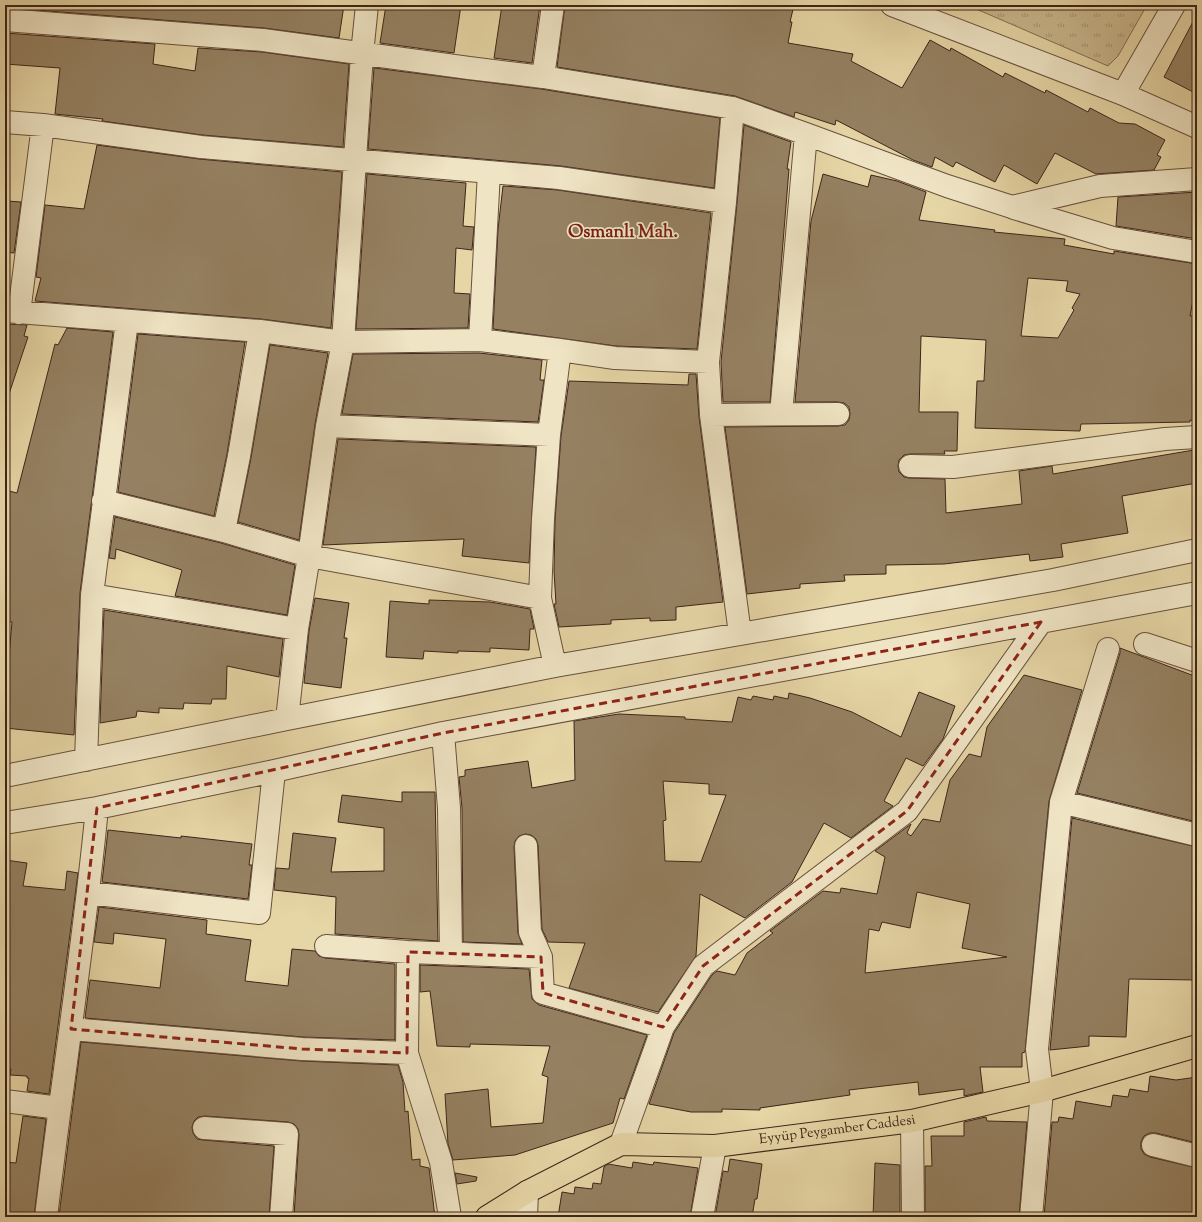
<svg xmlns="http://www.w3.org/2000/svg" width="1202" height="1222" font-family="'Sorts Mill Goudy',serif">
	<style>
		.park { fill: url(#park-tufts); stroke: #836e54 }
		.building { fill: #958162; stroke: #3d251a; fill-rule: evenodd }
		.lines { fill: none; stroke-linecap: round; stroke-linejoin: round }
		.minor-casing { stroke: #67513d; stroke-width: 24 }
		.major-casing { stroke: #3d251a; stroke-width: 24 }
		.minor { stroke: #efe4c4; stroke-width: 22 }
		.major { stroke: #e6d5a5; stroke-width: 22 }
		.marked { fill: none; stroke: #8f2418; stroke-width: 3; stroke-dasharray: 8 5; stroke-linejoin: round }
		.labels { text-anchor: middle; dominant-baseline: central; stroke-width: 3.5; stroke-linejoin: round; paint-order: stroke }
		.street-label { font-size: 14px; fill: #3d251a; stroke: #efe4c4 }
		.district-label { font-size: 18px; font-weight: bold; fill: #7a1f14; stroke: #efe4c4 }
	</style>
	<defs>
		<pattern id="park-tufts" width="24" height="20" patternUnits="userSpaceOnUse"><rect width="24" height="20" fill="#c9b78d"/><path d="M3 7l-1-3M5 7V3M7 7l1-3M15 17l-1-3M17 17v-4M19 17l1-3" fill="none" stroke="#a49572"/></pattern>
	</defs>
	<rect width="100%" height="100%" fill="#e6d5a5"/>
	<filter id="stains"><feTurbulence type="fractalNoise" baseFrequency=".005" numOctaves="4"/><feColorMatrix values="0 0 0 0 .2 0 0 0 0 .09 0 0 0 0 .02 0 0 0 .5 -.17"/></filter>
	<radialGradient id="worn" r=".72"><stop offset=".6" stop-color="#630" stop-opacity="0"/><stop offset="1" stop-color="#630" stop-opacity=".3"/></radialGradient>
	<path class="park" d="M967 5H1147L1118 56 1108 66Z"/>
	<path class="building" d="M10 5H344L339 38 264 28 10 8Z
		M386 5H461L454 53 380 43Z
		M502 5H540L532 63 494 58Z
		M565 5H794L790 22H792L788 43 853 54 851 61 902 88 930 40 950 51 951 48 1003 77 1005 73 1045 93 1046 90 1088 112 1090 108 1119 123 1135 124 1165 140 1157 155 1161 157 1154 170 1096 174 1055 153 1037 184 1004 165 995 182 956 162 953 167 935 157 932 167 913 160 836 120 835 125 795 112 794 117 735 96 557 67Z
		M1197 14V94L1164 77Z
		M5 33 155 44 153 64 195 71 198 48 262 52 349 64 343 147 202 135 102 121 103 119 55 114 60 68 5 64Z
		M374 68 541 89 720 118 714 188 561 166 368 149Z
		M744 125 791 142 787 169H789L770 402H723L721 362 737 203Z
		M97 145 199 159 342 172 331 328 261 319 35 301 41 278 36 277 45 205 84 209Z
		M367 174 466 183 463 226 474 227 472 250 456 248 454 293 470 294 468 328 356 329Z
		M823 174 868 187 871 175 897 181 926 192 919 220 995 230 994 232 1065 239 1064 245 1114 254V251L1197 264V279L1190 316 1197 315V421L1190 420V422L1081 424 1080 431 975 428 977 381H984L986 340 921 336 919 412H958L957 451H944L945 454H910L904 455 899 460 898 466 899 472 904 477 909 478 945 479 946 513 1022 504 1019 471 1052 466 1053 474 1194 450 1197 469V483L1122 496 1128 533 1061 544 1063 557 1030 561 1029 554 944 564 886 565V574L844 575 845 581 800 584V588L747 594 725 427 838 426 845 425 849 420 850 414 849 407 844 403 838 402H795L811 221ZM1028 278 1068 281 1066 291 1080 294 1072 308 1074 310 1058 338 1021 336Z
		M503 186 558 190 711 213 697 349 616 346 493 329 498 229Z
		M1197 192V239L1116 226 1118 197Z
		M7 201 21 202 14 253 5 252V223Z
		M5 324 27 325 24 336 28 337 9 394 5 393Z
		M67 328 113 332 80 593 74 735 5 728V678H7L12 622 5 621V490L17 493 55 344 58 345Z
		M138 334 245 342 227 454 214 516 118 492Z
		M270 345 328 353 315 424 299 540 238 522 251 458Z
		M479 353 542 360 540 380H544L538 422 342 414 353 354Z
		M689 374H696L699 417 723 602 676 607V620L650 621V618L611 620V624L559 627 554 604H556L554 571 555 520 561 436 569 381 688 385Z
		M338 439 536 447 529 563 462 556 464 539 323 545Z
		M115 517 221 543 295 565 287 615 175 596 182 570 116 549 115 559 109 558Z
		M315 598 349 603 344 638H347L341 688 304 683 309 631Z
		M429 600 490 602 530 609 534 629H530L529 650 490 648V652L458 651V653L424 651 423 659 386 657 390 601 429 604Z
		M104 610 283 639 279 677 227 666 226 699H212L211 704 184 703 183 709 159 708V713L137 711 136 717 100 723Z
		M1120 648 1197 677V822L1077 793 1120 653Z
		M1024 675 1082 690 1049 801 1025 1052 1022 1053V1067H980L983 1092 964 1096V1089L919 1095 918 1082 849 1090 850 1095 760 1108V1110L722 1109V1112H691L649 1104 674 1033 712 975 717 971 735 975 747 953 773 933 770 931 823 891 840 893 841 888 877 894 885 857 875 851 911 824 907 833 911 836 923 819 940 822 950 780 969 754 981 757 987 727ZM917 892 970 904 962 948 1007 957 865 973 869 929 879 931 882 922 910 928Z
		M919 692 955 706 943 739 923 766 906 758 884 801 893 806 851 838 824 823 792 882 745 918 700 894 696 956 658 1012 569 988 585 943 548 942 542 929 538 845 536 839 531 835 525 834 519 836 515 841 514 847 518 933 522 944 463 942 462 808 459 777 465 776V770L528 761 532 788 575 780 574 721 619 714 685 717V719L732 722 738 697 751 700 753 696 773 700 774 696 788 699 789 693 810 698 852 712 901 737ZM663 781 709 784V794L726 795 701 862 665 861 663 821 666 820Z
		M402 792H435L438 941 335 934 336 897 274 890 276 868 289 869 293 833 336 838 331 872 384 871V828L338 822 342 795 402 802Z
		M1072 818 1197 847V980L1129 979 1126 1037 1089 1036V1046L1050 1050Z
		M108 830 181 838V836L252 844 249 865H252L248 899 102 882Z
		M5 860 27 863 23 886 65 890 67 871 78 873 49 1094 27 1091 29 1078H27V1076L10 1075 11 1069 5 1068Z
		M99 907 207 920 206 934 251 940 245 981 288 986 292 949 315 951 319 956 325 958 395 964V1040L303 1037 85 1018 90 980 160 988 166 939 114 933 113 944 94 942Z
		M420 965 529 969 532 999 539 1005 647 1035 624 1099 620 1098 613 1123 515 1155 453 1160 448 1144 445 1094 488 1089 491 1127 543 1123 548 1077 542 1075 550 1046 470 1044V1047L437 1046 430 991 420 992Z
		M81 1042 301 1061 398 1065 403 1082 405 1112 408 1111 412 1160 420 1159V1166L429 1168 435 1217H294L299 1135 298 1129 294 1124 288 1122 205 1116 198 1117 194 1121 192 1127 193 1133 197 1139 203 1140 274 1146 269 1217 59 1216Z
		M1150 1076 1176 1080 1197 1077V1143L1156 1133H1150L1144 1136 1141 1142V1149L1144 1154 1150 1157 1197 1168V1217H1044L1052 1122H1058L1059 1117 1073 1119 1076 1101 1111 1107 1113 1095 1128 1097 1130 1089 1148 1092Z
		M23 1116 46 1119 34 1217H5V1162L16 1163Z
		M986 1117 987 1121 1027 1122 1019 1217H925V1166H932L931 1136H964V1122Z
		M730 1159 762 1164 757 1199H755L752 1217H715L723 1171 728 1172Z
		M633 1162 653 1165 654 1162 698 1168 690 1217H558L562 1192 574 1194 575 1187 592 1189 593 1183 601 1184 604 1167 608 1164 632 1168Z
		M875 1163 900 1165V1217H873Z
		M455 1173 477 1177 476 1181 457 1184Z"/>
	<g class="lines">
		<g class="minor-casing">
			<path id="minor" d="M892 5 1123 94 1197 127
				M5 20 263 40 469 68 543 77 733 108 806 134 947 186 1012 207 1100 186 1197 179
				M543 77 553 5
				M1123 94 1174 5
				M733 108 725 202 708 362 711 415 740 634
				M5 122 43 125 201 147 559 178 725 202
				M1014 208 1113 238 1197 252
				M5 311 260 331 343 342 480 340 560 350 615 358 708 362
				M19 313 43 125
				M480 340 489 172
				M781 414 806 134
				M711 415 838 414
				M327 426 549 435
				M910 466 953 467 1165 439 1197 437
				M103 501 224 531 309 556 540 598
				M224 531 239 456 260 331
				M92 595 297 629
				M1145 644 1197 661
				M555 666 540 598 543 519 549 435 560 350
				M287 719 297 629 309 556 327 426 343 342 362 54 367 5
				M443 733 449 808 451 954
				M86 760 92 595 127 321
				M5 776 287 719 555 666 1053 580 1197 550
				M1061 802 1197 835
				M5 823 97 808 274 771 443 733 1197 593
				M526 846 530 932 541 957 543 993 663 1027
				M89 893 259 913 274 771
				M326 946 408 952 541 957
				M408 952 407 1053 441 1162 450 1217
				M71 1029 302 1049 407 1053
				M5 1101 59 1108
				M912 1121 913 1217
				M204 1128 287 1134 281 1217
				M621 1144 663 1027 703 966 907 811 1041 622
				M1153 1145 1197 1156
				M46 1217C62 1081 84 945 97 808
				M526 1217 527 1192
				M702 1217 715 1146
				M1031 1217 1042 1091 1037 1049 1061 802 1108 649"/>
		</g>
		<g class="major-casing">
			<g id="major">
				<path id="s1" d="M487 1217 527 1192 621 1144 715 1146 912 1121 1042 1091 1197 1046"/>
			</g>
		</g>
		<use href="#minor" class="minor"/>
		<use href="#major" class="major"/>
	</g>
	<path class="marked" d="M1041 622 907 811 703 966 663 1027 543 993 541 957 408 952 407 1053 302 1049 71 1029 97 808 443 733Z"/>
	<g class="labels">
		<g class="street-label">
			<text stroke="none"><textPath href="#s1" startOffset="370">Eyyüp Peygamber Caddesi</textPath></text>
		</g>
		<g class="district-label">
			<text x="623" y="233">Osmanlı Mah.</text>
		</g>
	</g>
	<rect width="1202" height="1222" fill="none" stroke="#e6d5a5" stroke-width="20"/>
	<rect x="6" y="6" width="1190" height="1210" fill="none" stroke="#3d251a" stroke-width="2"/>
	<rect x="10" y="10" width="1182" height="1202" fill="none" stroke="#3d251a"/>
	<rect width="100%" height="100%" filter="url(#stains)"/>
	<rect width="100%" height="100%" fill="url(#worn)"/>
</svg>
